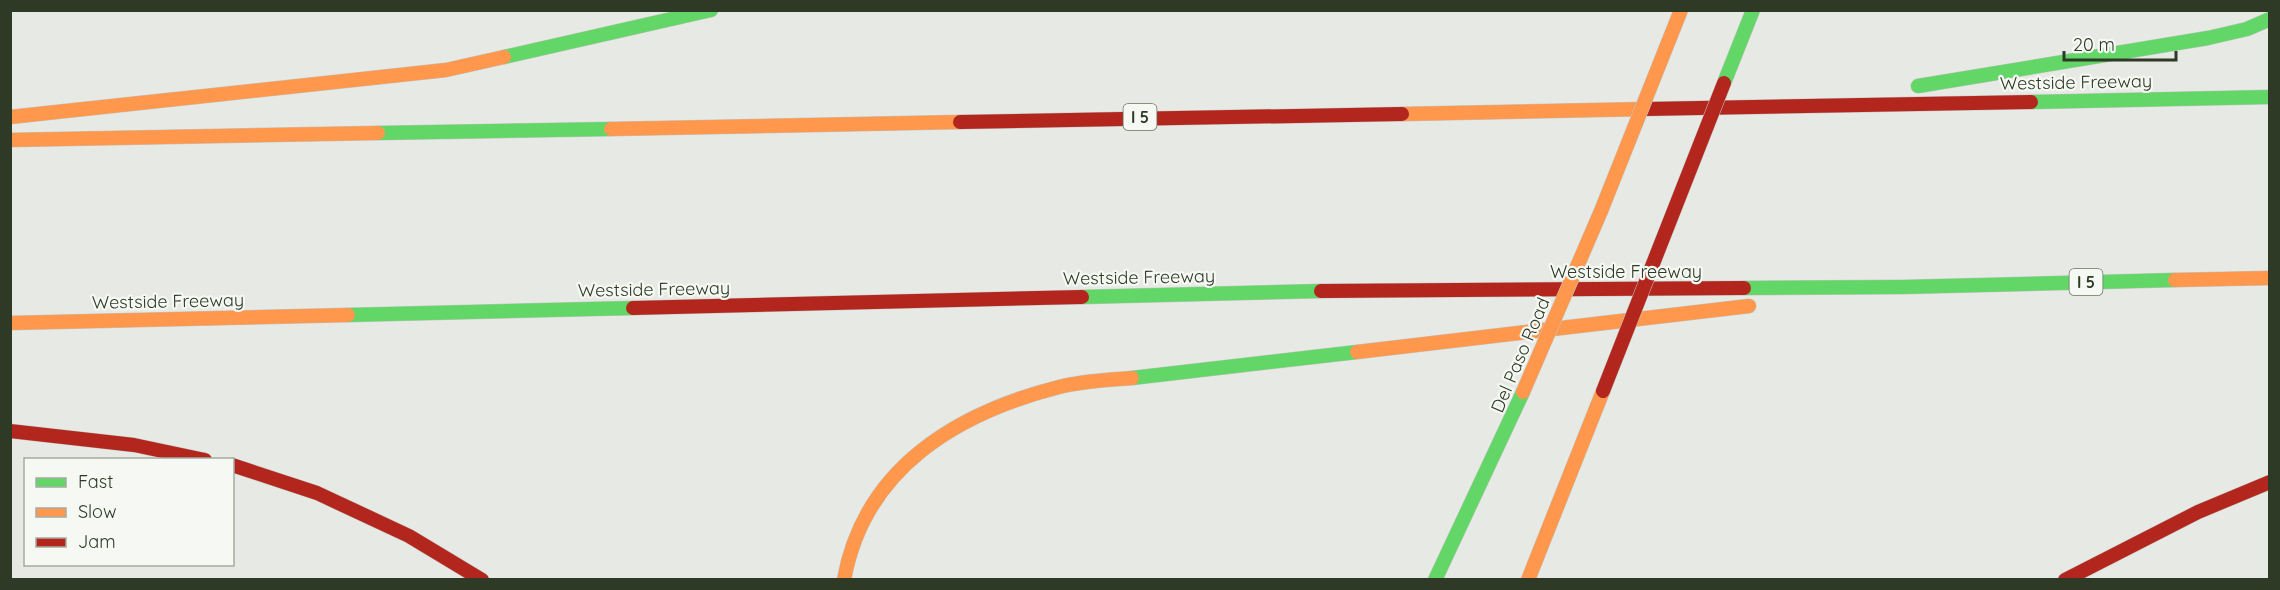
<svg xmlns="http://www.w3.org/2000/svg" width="2280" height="590" font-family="Quicksand,sans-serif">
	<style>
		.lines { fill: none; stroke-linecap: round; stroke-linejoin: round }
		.fast-casing { stroke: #c4c6c1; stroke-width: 15 }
		.slow-casing { stroke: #c4c6c1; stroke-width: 15 }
		.jam-casing { stroke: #c4c6c1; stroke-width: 15 }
		.fast { stroke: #63d668; stroke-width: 14 }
		.slow { stroke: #ff974d; stroke-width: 14 }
		.jam { stroke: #b3261e; stroke-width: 14 }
		.fast-bridge-casing { stroke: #c4c6c1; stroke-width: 15; stroke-linecap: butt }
		.slow-bridge-casing { stroke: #c4c6c1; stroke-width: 15; stroke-linecap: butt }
		.jam-bridge-casing { stroke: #c4c6c1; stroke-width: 15; stroke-linecap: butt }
		.fast-bridge { stroke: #63d668; stroke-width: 14 }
		.slow-bridge { stroke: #ff974d; stroke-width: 14 }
		.jam-bridge { stroke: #b3261e; stroke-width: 14 }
		.labels { text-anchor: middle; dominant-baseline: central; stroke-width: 4.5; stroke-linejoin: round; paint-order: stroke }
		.shield { fill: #f6f8f3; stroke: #6a7363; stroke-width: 1.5 }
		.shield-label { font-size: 16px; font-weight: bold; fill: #2e3a25 }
		.street-label { font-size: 18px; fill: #2e3a25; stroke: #f6f8f3 }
	</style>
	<rect width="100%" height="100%" fill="#e7e9e5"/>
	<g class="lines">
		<g class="fast-casing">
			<path id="fast" d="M504 57 711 10
				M1918 86 2208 38 2247 29 2270 19
				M2031 102 2270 97
				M378 133 611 129
				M1744 288 1903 287 2175 280
				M1082 297 1321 291
				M348 315 633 308
				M1132 378 1357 352
				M1435 580 1523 392"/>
		</g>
		<g class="slow-casing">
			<path id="slow" d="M1402 114 1646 109
				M10 117 446 70 504 57
				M611 129 960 122
				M10 140 378 133
				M2175 280 2270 278
				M10 323 348 315
				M1357 352 1749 306
				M844 580C864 468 957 413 1059 387 1082 381 1108 380 1132 378
				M1528 580 1603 391"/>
		</g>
		<g class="jam-casing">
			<path id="jam" d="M1646 109 2031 102
				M960 122 1402 114
				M1321 291 1744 288
				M633 308 1082 297
				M10 431 134 445 205 460
				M232 465 317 493 409 536 482 580
				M2065 580 2198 512 2270 482"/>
		</g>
		<use href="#fast" class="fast"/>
		<use href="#slow" class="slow"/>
		<use href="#jam" class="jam"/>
		<g class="fast-bridge-casing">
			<path id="fast-bridge" d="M1724 83 1753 10"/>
		</g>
		<g class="slow-bridge-casing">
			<path id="slow-bridge" d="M1523 392 1601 211 1681 10"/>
		</g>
		<g class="jam-bridge-casing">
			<path id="jam-bridge" d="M1603 391 1724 83"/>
		</g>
		<use href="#fast-bridge" class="fast-bridge"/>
		<use href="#slow-bridge" class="slow-bridge"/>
		<use href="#jam-bridge" class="jam-bridge"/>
	</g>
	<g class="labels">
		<g class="shield">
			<rect x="1123.5" y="104" width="33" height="26" rx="4.5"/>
			<rect x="2069.5" y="269" width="33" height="26" rx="4.5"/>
		</g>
		<g class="shield-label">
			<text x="1140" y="117">I 5</text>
			<text x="2086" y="282">I 5</text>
		</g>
		<g class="street-label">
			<text transform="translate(2076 82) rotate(-1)">Westside Freeway</text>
			<text x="1626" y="271">Westside Freeway</text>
			<text transform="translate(1139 277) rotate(-1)">Westside Freeway</text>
			<text transform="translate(654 289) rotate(-1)">Westside Freeway</text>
			<text transform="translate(168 301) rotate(-1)">Westside Freeway</text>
			<text transform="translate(1520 355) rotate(-67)">Del Paso Road</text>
		</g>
	</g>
	<rect width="2280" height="590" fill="none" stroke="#2e3a25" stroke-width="24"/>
	<rect x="24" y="458" width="210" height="108" fill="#f6f8f3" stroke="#a6aca1" stroke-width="1.5"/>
	<rect x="36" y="478" width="30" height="9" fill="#63d668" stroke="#a6aca1" stroke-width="1.5"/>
	<text x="78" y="488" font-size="18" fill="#2e3a25">Fast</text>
	<rect x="36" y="508" width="30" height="9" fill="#ff974d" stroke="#a6aca1" stroke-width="1.5"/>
	<text x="78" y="518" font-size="18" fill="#2e3a25">Slow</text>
	<rect x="36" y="538" width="30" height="9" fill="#b3261e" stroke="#a6aca1" stroke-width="1.5"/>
	<text x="78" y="548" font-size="18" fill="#2e3a25">Jam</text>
	<path d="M2064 51v9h112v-9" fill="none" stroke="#2e3a25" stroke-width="3"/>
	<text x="2073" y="51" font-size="18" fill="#2e3a25" stroke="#f6f8f3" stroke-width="4.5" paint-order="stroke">20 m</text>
</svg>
